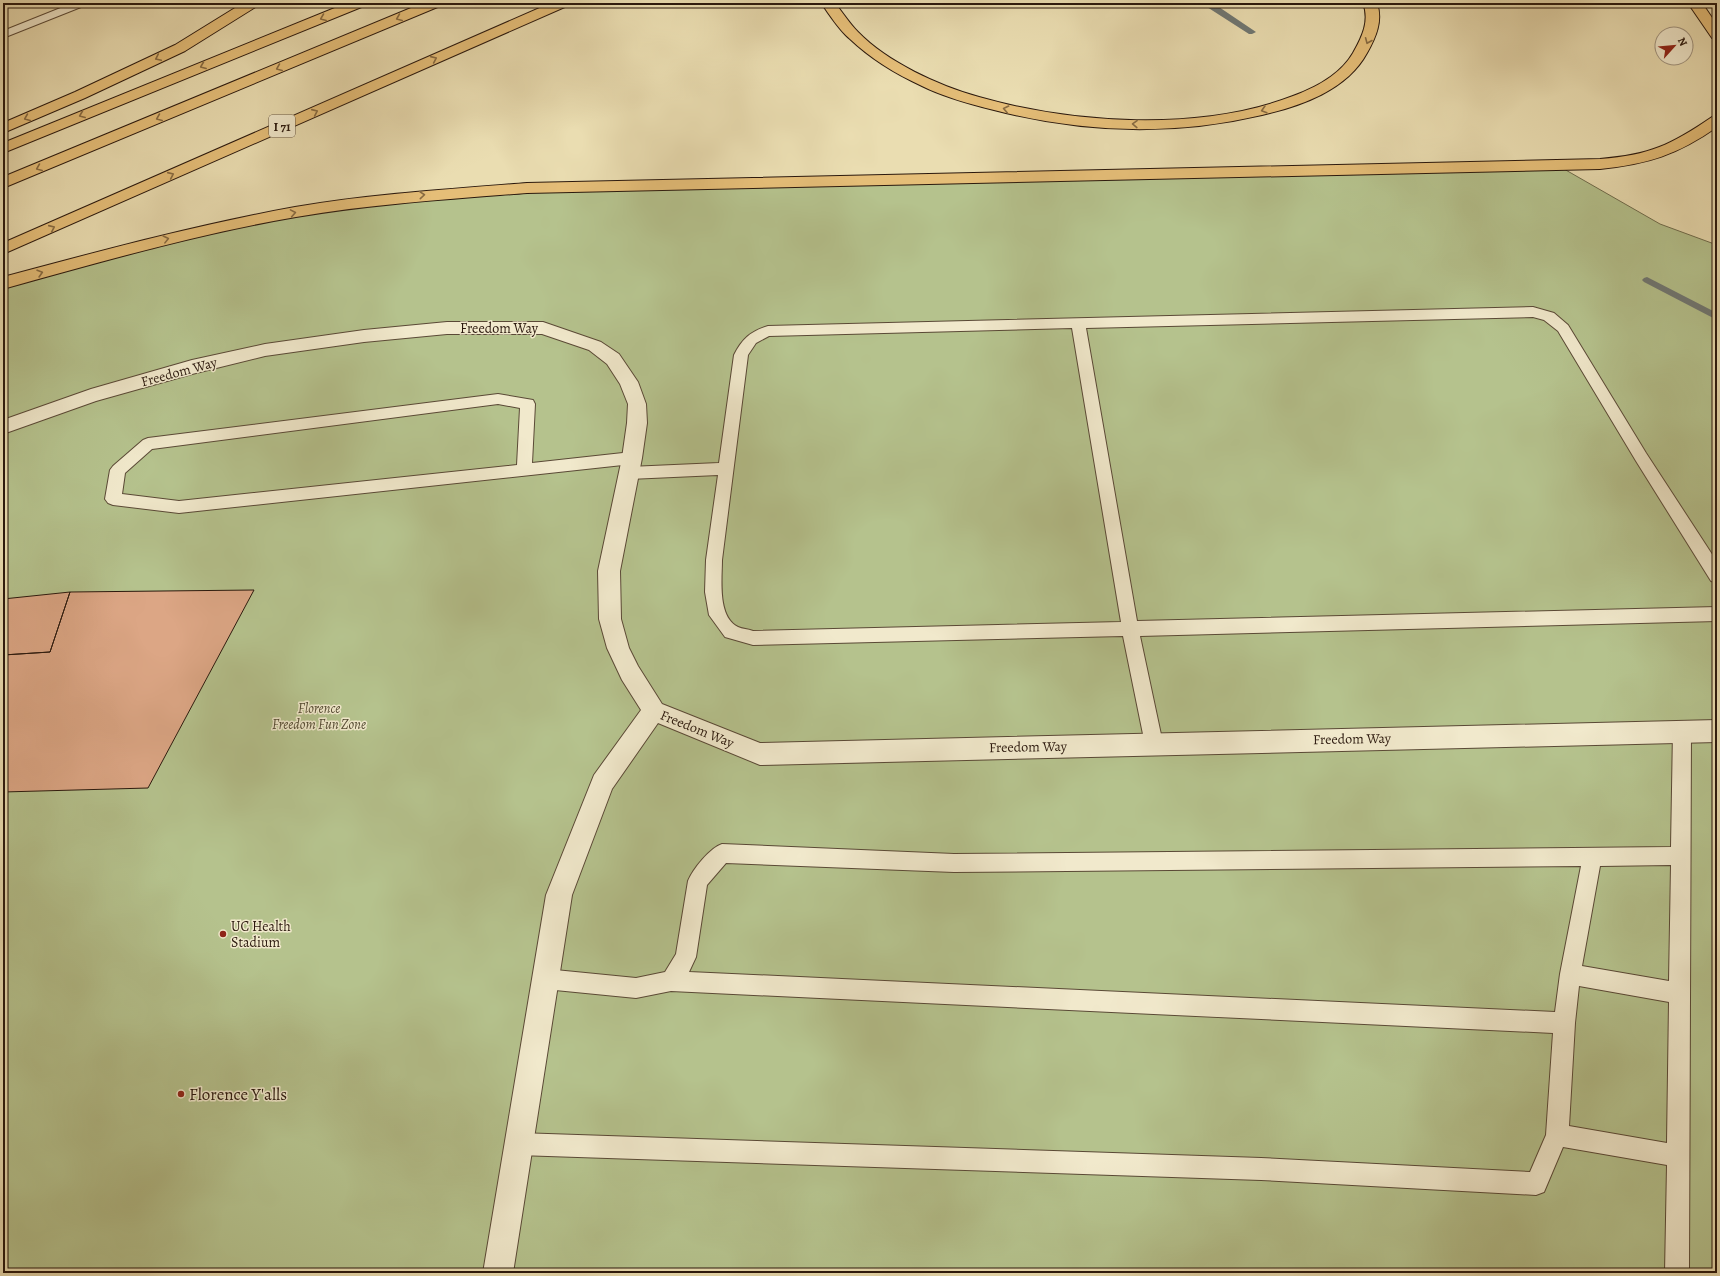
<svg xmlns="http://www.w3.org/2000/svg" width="1720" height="1276" font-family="Alegreya,serif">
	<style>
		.green { fill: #b5c28d; stroke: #706d4d }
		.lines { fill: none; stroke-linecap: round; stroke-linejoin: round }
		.stream { fill: #707874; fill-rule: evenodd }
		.building { fill: #dca685; stroke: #2a180d }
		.service-casing { stroke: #5a4936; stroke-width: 2 }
		.minor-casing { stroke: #5a4936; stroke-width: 2 }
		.motorway-casing { stroke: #2a180d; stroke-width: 2 }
		.service { fill: #f1e9cc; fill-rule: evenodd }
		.minor { fill: #f1e9cc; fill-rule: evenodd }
		.motorway { fill: #e5be78; fill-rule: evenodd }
		.oneway { stroke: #886b42 }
		.poi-dot { fill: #8f2418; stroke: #f1e9cc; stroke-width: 1.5 }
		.labels { text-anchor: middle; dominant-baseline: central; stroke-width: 3; stroke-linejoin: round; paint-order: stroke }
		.shield { fill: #f1e9cc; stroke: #665746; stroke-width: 1 }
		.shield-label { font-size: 13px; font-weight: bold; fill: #2a180d }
		.street-label { font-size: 14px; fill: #2a180d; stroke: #f1e9cc }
		.park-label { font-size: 14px; font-style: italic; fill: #544b33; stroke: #f1e9cc }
		.poi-label { font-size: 14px; fill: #2a180d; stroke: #f1e9cc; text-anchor: start }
		.near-poi-label { font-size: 17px; fill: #2a180d; stroke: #f1e9cc; text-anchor: start }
	</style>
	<rect width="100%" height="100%" fill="#eaddb1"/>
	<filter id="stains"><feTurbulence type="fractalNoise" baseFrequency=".005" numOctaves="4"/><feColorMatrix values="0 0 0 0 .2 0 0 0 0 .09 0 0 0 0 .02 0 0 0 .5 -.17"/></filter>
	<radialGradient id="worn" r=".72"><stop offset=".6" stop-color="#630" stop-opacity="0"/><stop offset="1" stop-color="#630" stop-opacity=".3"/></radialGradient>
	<path class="green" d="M1557 165 1660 224 1717 245V1273H3V283L215 228 468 191Z"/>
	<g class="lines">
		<path class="stream" d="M1198 3H1213L1256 32 1252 34H1249L1207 7Z
			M1647 277 1717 313V320L1644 282 1642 280 1644 278Z"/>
	</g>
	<path class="building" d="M254 590 148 788 3 792V655L50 652 70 592Z
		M70 592 50 652 3 655V599Z"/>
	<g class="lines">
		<g class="service-casing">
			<path id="service" d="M73 3H87L86 5 3 38V31Z
				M1533 307 1554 313 1568 325 1646 453 1717 562V583L1711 581 1636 461 1558 331 1544 320 1533 317 1086 328 1137 621 1717 607V621L1140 636 1163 744 1160 750 1154 752 1148 750 1145 744 1123 636 753 645 725 637 709 615 705 592 706 560 718 475 629 479 624 477 621 473 624 469 629 467 719 463 734 355C742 339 751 331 768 326ZM1072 328 1121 622 753 631C748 629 742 629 738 627 717 617 722 578 722 560L748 355 756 343 769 336Z
				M498 394 533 400 535 404 532 463 632 452 637 454 640 458 637 462 632 464 179 513 113 505 108 503 105 499 110 470 113 466 143 440 148 438ZM498 404 520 408 517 465 179 501 122 494 125 473 152 449Z
				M1682 723 1688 725 1691 731 1689 1273H1665L1667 1165 1563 1147 1544 1192 1536 1195 1261 1180 518 1155 510 1152 507 1144 510 1136 518 1133 1261 1158 1530 1172 1546 1135 1553 1033 671 991 636 998 545 989 538 986 535 979 538 972 545 969 636 978 665 972 676 954 688 881C693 869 710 848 722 844L954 854 1671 847 1673 731 1676 725ZM726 863 954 872 1581 866 1560 974 1555 1012 689 972 696 957 707 885ZM1671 865 1669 981 1582 966 1600 866ZM1579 986 1669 1002 1667 1143 1569 1126 1575 1023Z"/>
		</g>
		<g class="minor-casing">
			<path id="minor" d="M447 322H543L601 342 619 354 638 382 646 404 647 423 642 458 620 571 621 619 629 648 638 666 662 704 760 743 1717 720V742L760 765 658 723 612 789 572 895 513 1273H483L546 895 594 775 641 710 622 680 607 648 599 619 598 571 622 458 627 423 628 404 620 384 607 364 589 350 542 334H447L364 342 265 356 192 374 96 401 3 434V420L91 389 192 360 265 344 364 330Z"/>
		</g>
		<g class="motorway-casing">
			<path id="motorway" d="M243 3H259L257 6 185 51 85 98 3 133V123L75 92 175 45Z
				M347 3H366L364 6 3 153V143Z
				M423 3H442L440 6 3 188V177Z
				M551 3H569L567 6 3 254V243Z
				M821 3H835C843 13 850 24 858 32 887 62 939 86 979 97 1073 124 1200 132 1293 96 1315 88 1341 74 1353 53 1362 37 1370 21 1363 3H1377C1383 21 1376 37 1367 53 1347 90 1301 106 1262 115 1173 136 1082 133 994 110 970 104 944 97 922 86 896 74 871 59 850 39 839 30 830 15 821 3Z
				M1688 3H1702L1717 25V39L1712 38Z
				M1717 116V127C1677 155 1648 164 1600 169L527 193C450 199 372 204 296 217 197 234 100 262 3 289V277C100 251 196 225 295 207 371 194 450 189 527 183L1600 159C1650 155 1671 145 1712 117Z"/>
		</g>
		<use href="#service" class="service"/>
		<use href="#minor" class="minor"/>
		<use href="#motorway" class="motorway"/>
	</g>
	<defs><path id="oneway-chevron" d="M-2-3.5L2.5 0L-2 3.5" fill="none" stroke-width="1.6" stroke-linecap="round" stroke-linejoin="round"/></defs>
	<g class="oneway">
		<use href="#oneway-chevron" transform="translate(323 18) rotate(158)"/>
		<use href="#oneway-chevron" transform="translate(399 18) rotate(157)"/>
		<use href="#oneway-chevron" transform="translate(1368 41) rotate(113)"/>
		<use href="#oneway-chevron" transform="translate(158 58) rotate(155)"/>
		<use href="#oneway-chevron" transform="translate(434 59) rotate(-24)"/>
		<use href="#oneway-chevron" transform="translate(203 66) rotate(158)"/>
		<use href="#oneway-chevron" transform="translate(279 68) rotate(157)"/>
		<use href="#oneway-chevron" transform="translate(1006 109) rotate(-168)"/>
		<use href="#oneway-chevron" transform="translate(1264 110) rotate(164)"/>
		<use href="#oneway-chevron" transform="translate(315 112) rotate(-24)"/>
		<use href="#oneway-chevron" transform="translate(82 115) rotate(158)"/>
		<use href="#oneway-chevron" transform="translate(27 118) rotate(157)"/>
		<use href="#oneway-chevron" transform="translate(159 118) rotate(157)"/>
		<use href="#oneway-chevron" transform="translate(1135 124) rotate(-178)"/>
		<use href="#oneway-chevron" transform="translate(39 168) rotate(157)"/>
		<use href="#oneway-chevron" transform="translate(171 175) rotate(-24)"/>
		<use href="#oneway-chevron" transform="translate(422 195) rotate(-5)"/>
		<use href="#oneway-chevron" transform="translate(293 213) rotate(-10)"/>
		<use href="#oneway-chevron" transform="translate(52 228) rotate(-24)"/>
		<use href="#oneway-chevron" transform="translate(166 239) rotate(-14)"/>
		<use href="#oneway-chevron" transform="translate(40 273) rotate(-16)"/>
	</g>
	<g class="poi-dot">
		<circle cx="223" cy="934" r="4"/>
		<circle cx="181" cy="1094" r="4"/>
	</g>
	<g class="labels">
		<rect class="shield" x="269" y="115" width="26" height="22" rx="3"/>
		<g class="shield-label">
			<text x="282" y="126">I 71</text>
		</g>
		<g class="street-label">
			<text x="499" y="328">Freedom Way</text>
			<text transform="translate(179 372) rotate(-15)">Freedom Way</text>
			<text transform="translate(697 729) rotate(22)">Freedom Way</text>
			<text transform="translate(1352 739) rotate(-1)">Freedom Way</text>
			<text transform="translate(1028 747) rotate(-1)">Freedom Way</text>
		</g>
		<g class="park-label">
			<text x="319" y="708">Florence<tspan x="319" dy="16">Freedom Fun Zone</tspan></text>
		</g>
		<g class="poi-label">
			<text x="231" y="926">UC Health<tspan x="231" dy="16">Stadium</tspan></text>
		</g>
		<g class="near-poi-label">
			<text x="189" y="1094">Florence Y'alls</text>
		</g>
	</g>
	<rect width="1720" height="1276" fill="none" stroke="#eaddb1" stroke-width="16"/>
	<rect x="4" y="4" width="1712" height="1268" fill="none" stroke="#2a180d" stroke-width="2"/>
	<rect x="8" y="8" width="1704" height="1260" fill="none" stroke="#2a180d"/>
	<g transform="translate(1674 46) rotate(63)"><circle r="19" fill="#f1e9cc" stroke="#a19580"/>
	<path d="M0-3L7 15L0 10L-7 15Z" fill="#8f2418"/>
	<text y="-6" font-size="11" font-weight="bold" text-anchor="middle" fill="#2a180d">N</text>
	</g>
	<rect width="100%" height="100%" filter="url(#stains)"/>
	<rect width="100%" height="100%" fill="url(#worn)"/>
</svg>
